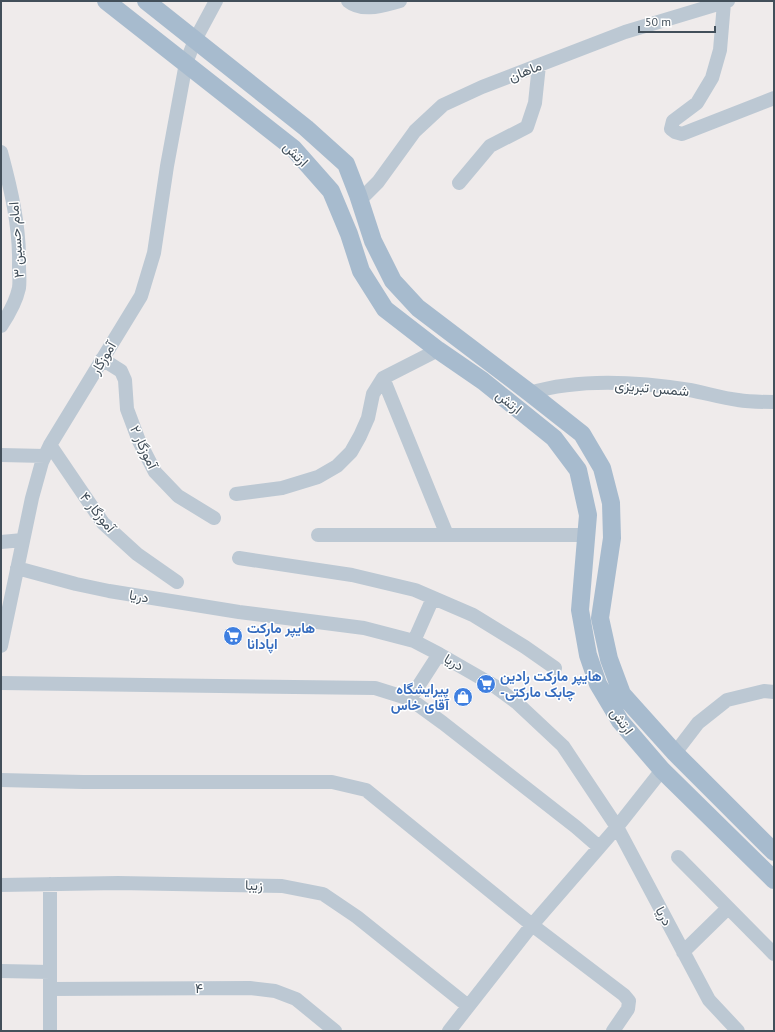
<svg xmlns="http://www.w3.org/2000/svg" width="775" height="1032" font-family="'PT Sans',Vazirmatn,sans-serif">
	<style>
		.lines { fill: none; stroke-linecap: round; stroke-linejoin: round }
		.minor { stroke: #bcc8d3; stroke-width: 14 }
		.major { stroke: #a7bbce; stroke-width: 18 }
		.labels { text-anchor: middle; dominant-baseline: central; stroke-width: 3; stroke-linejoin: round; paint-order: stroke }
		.street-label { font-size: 14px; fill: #424f5a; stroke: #fff }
		.shop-label { font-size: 14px; font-weight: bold; fill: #366cbe; stroke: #fff; text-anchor: start }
	</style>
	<rect width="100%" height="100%" fill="#efebeb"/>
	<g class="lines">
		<path class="minor" d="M348 1C363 13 384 5 400 1
			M724 3 720 50 712 78 697 103 673 121 671 129 675 132 682 134 774 98
			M1 152C11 189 20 227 19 266 19 273 20 281 19 288 16 302 9 314 1 326
			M459 183 490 146 527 127 535 103 539 65
			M360 200 378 182 415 131 443 105 482 87 625 32 728 1
			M102 359 121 371 125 380 127 409 139 441 155 472 178 496 214 518
			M383 378 447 535
			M530 393C579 378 640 382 690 390 706 393 722 398 738 400 750 402 762 402 774 402
			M50 445 103 523 137 554 177 582
			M1 455 45 456
			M236 494 282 488 318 477 337 466 351 452 360 436 368 418 373 394 383 378 438 350
			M318 535H586
			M1 542 23 540
			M239 558 352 575 415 590 473 615 525 647 555 668
			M17 568 76 584 109 591 239 612 364 628 414 641 439 654 493 685 516 702 563 746 617 827 709 1000 738 1031
			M414 641 433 598
			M1 646 32 498 42 462 50 445 141 296 154 253 167 166 186 63 195 40 216 1
			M1 683 375 688 410 699 443 723 576 827 599 847
			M410 699 439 654
			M675 753 698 723 727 700 764 691 774 692
			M1 780 83 782H332L366 790 532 925 624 995 629 1001 628 1009 613 1031
			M678 857 774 954
			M50 884V1031
			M1 885 118 883 282 886 323 894 357 917 468 1006
			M683 952 728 908
			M1 971 50 972
			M50 989 250 988 275 991 296 999 335 1031
			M449 1031 532 925 617 827 662 770"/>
		<path class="major" d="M106 1 293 148 331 191 349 234 361 271 385 309 438 350 483 381 554 438 578 470 588 515 580 610 588 655 598 684 620 721 662 770 774 880
			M146 1 306 128 346 164 358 195 373 241 393 281 418 308 530 393 582 434 602 468 611 503 612 538 600 618 609 659 622 694 675 753 774 852"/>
	</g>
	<defs>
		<g id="supermarket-disc" transform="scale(1)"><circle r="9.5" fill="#3f7fe0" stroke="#fff"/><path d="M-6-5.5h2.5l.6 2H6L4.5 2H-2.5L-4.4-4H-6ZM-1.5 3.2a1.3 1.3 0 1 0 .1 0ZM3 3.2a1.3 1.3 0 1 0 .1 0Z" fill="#fff"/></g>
		<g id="shop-disc" transform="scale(1)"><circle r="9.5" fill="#3f7fe0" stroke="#fff"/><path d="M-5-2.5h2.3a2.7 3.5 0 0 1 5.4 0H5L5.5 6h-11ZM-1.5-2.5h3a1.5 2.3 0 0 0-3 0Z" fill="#fff"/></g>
	</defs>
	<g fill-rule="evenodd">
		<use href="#supermarket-disc" x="233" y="636"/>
		<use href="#supermarket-disc" x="486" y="684"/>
		<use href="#shop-disc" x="463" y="697"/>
	</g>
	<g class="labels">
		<g class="street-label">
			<text transform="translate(525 71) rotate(-22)">ماهان</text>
			<text transform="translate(296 154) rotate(45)">ارتش</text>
			<text transform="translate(16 240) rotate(-94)">امام حسین ۳</text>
			<text transform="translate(103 358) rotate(-59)">آموزگار</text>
			<text transform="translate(652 388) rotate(5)">شمس تبریزی</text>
			<text transform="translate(509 402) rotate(39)">ارتش</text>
			<text transform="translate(144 447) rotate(65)">آموزگار ۲</text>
			<text transform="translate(98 512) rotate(51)">آموزگار ۴</text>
			<text transform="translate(139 596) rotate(10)">دریا</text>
			<text transform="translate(454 662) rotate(30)">دریا</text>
			<text transform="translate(622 721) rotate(54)">ارتش</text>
			<text transform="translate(254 885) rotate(1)">زیبا</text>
			<text transform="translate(664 916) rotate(62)">دریا</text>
			<text x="199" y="988">۴</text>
		</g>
		<g class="shop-label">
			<text x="247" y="628">هایپر مارکت<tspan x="247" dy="16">اپادانا</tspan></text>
			<text x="500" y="676">هایپر مارکت رادین<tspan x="500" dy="16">-چابک مارکتی</tspan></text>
			<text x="449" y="689" text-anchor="end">پیرایشگاه<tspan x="449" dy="16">آقای خاس</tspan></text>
		</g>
	</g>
	<rect width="775" height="1032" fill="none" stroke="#424f5a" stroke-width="4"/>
	<path d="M639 26v6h76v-6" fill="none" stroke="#424f5a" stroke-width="2"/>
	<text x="645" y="26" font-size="12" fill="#424f5a" stroke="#ffffff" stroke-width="3" paint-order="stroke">50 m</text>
</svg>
